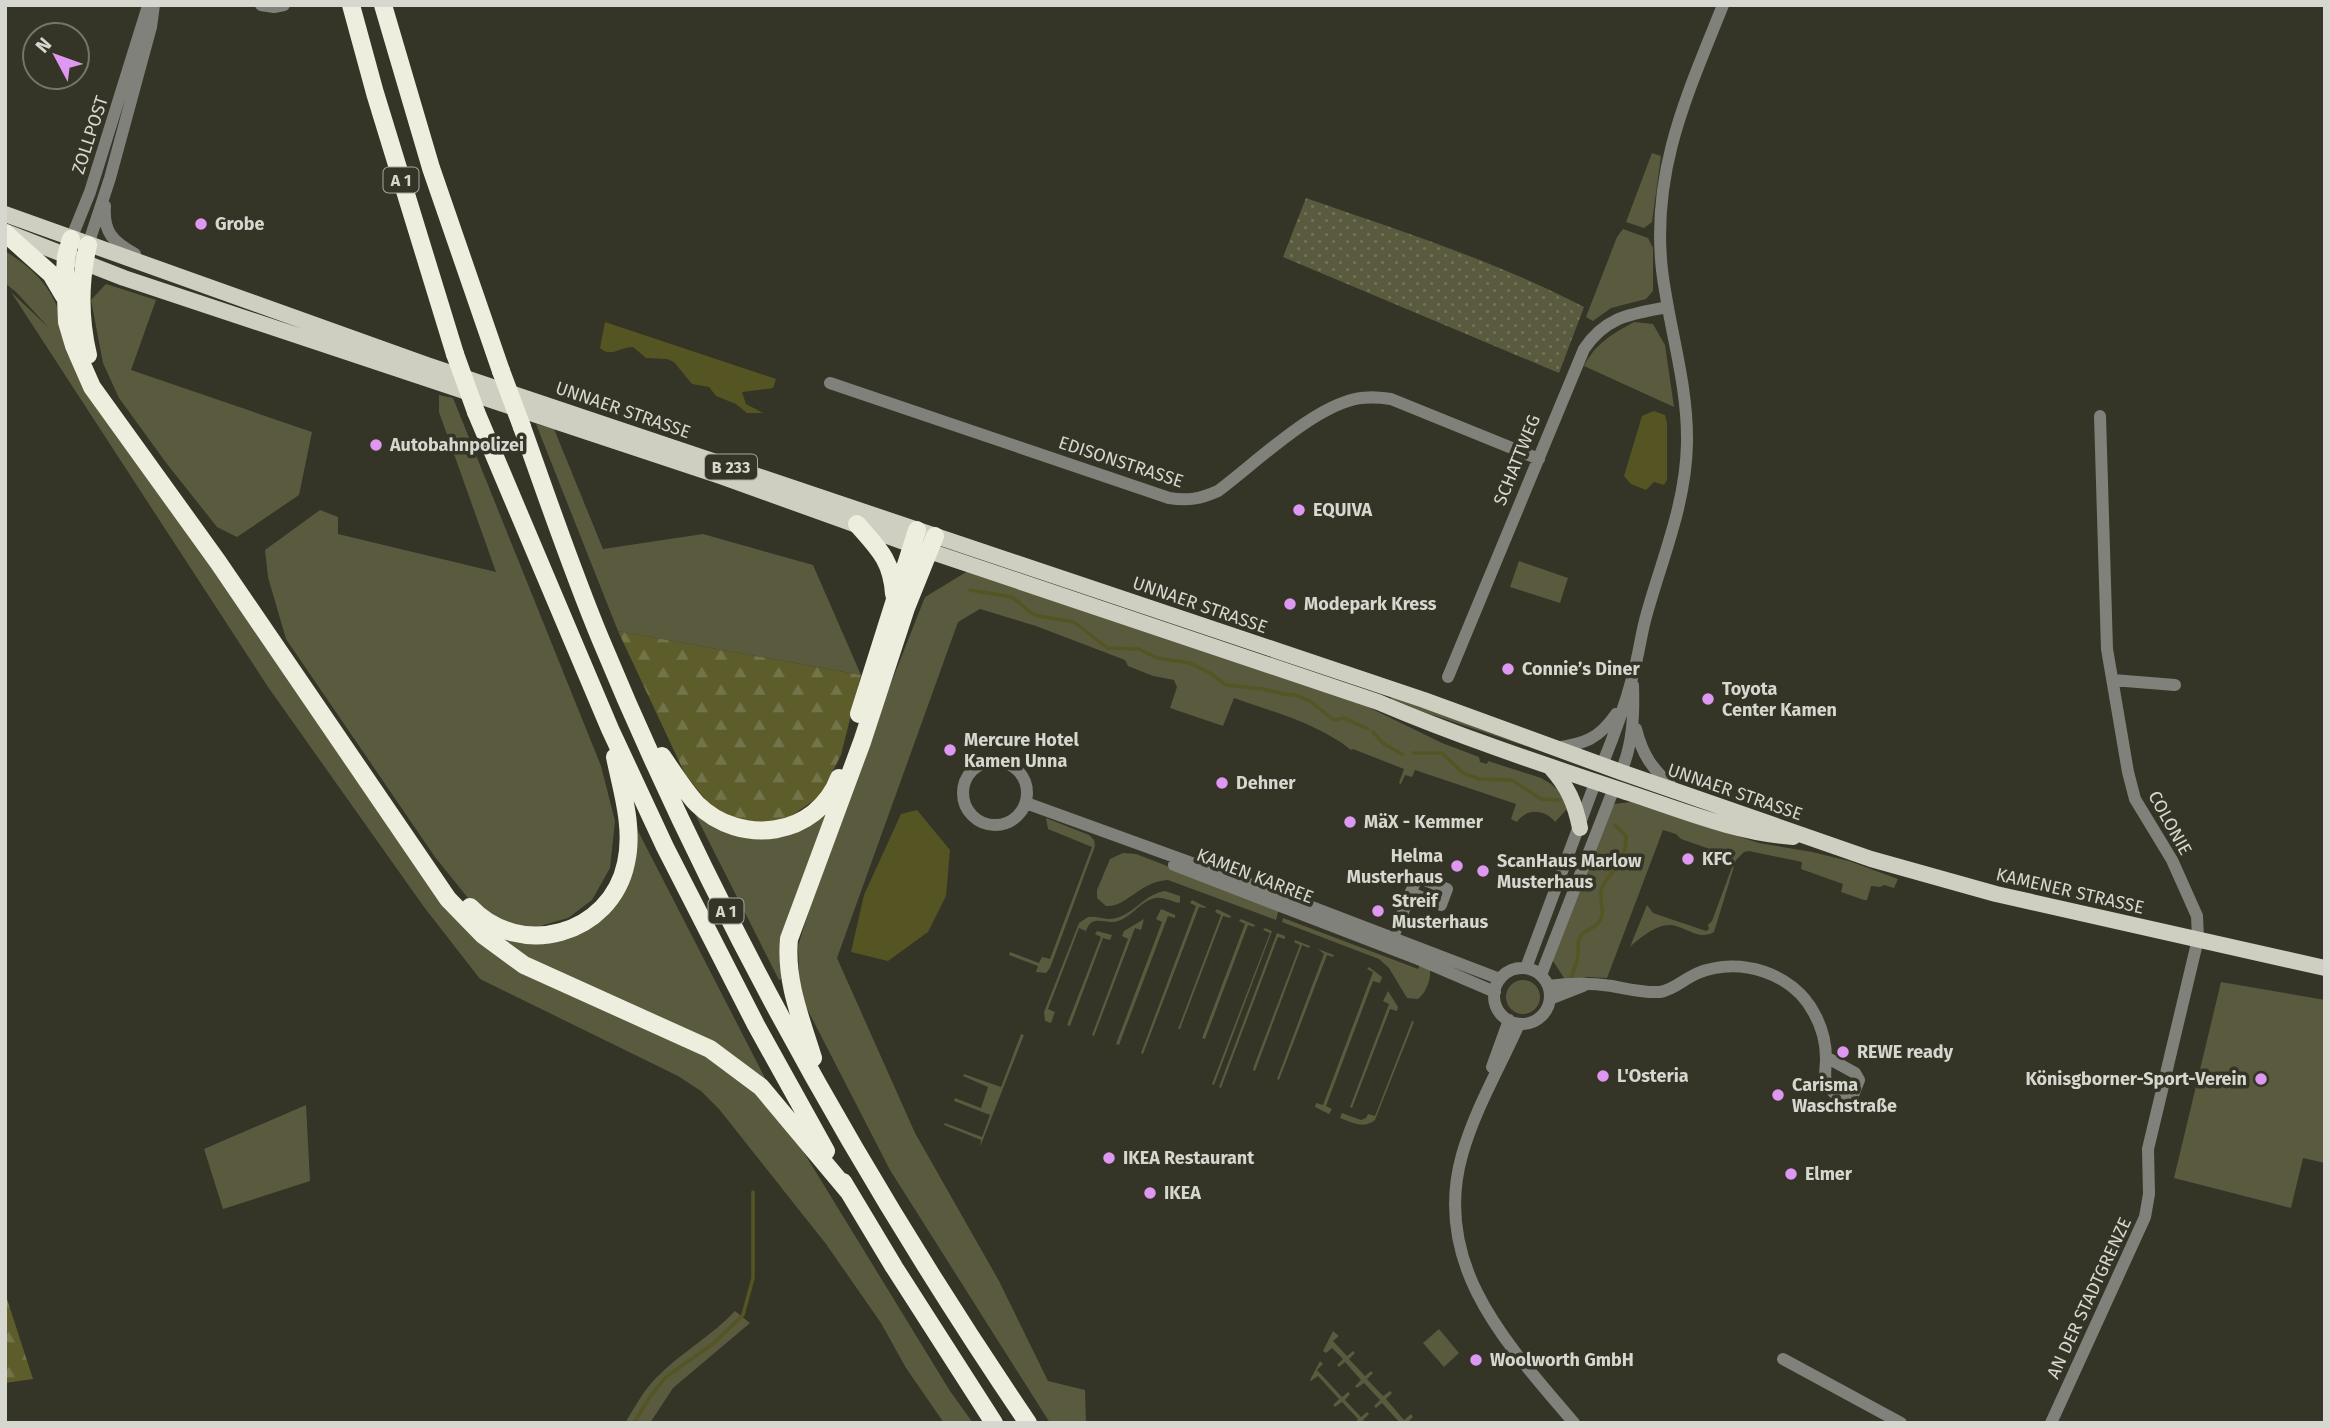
<svg xmlns="http://www.w3.org/2000/svg" width="2330" height="1428" font-family="'Fira Sans',sans-serif">
	<style>
		.grass { fill: #5a5b3e }
		.forest { fill: url(#forest-firs) }
		.garden { fill: url(#garden-dots) }
		.water { fill: #555524 }
		.lines { fill: none; stroke-linecap: round; stroke-linejoin: round }
		.stream { stroke: #555524; stroke-width: 3.5 }
		.minor { stroke: #81817b; stroke-width: 12 }
		.major { stroke: #cecfc1; stroke-width: 16 }
		.highway { stroke: #edeedd; stroke-width: 18 }
		.highway-bridge { stroke: #edeedd; stroke-width: 18 }
		.poi-dot { fill: #df98f2; stroke: #343427; stroke-width: 2.5 }
		.labels { text-anchor: middle; dominant-baseline: central; stroke-width: 7; stroke-linejoin: round; paint-order: stroke }
		.shield { fill: #343427; stroke: #a5a69d; stroke-width: 2 }
		.shield-label { font-size: 16px; font-weight: bold; fill: #d6d7cf }
		.street-label { font-size: 18px; fill: #d6d7cf; stroke: #343427 }
		.poi-label { font-size: 18px; font-weight: bold; fill: #d6d7cf; stroke: #343427; text-anchor: start }
	</style>
	<defs>
		<pattern id="forest-firs" width="22" height="20" patternUnits="userSpaceOnUse" patternTransform="scale(1.75)"><rect width="22" height="20" fill="#5d5d2c"/><path d="M5 1l3.5 6h-7zM16 11l3.5 6h-7z" fill="#74744a"/></pattern>
		<pattern id="garden-dots" width="8" height="8" patternUnits="userSpaceOnUse" patternTransform="scale(1.75)"><rect width="8" height="8" fill="#5a5b3e"/><path d="M2 2h.1M6 6h.1" fill="none" stroke="#717259" stroke-width="1.8" stroke-linecap="round"/></pattern>
	</defs>
	<rect width="100%" height="100%" fill="#343427"/>
	<path class="grass" d="M1652 153 1661 156 1652 222 1644 228 1626 222Z
		M1623 229 1648 238 1653 248V291L1646 299 1611 308 1593 321 1586 317 1617 237Z
		M5 251C33 268 55 289 62 323 64 337 61 340 68 355L442 900 491 952 570 993 706 1057 754 1092 795 1138 950 1391 973 1423H944L906 1368 881 1323 826 1244 719 1109 701 1091 678 1076 480 979 424 907 268 687 11 292 49 328 17 293 5 283Z
		M106 284 156 300 131 370 312 432 299 495 237 537 217 527 167 464 119 398 103 363 91 300Z
		M1634 322 1653 324 1665 345 1674 407 1584 366C1596 343 1612 334 1634 322Z
		M439 395 453 398 601 766 615 821 610 868 592 900 568 918 533 928 500 921 468 898 435 857 286 639 268 577 265 550 320 510 338 517V534L496 572 439 412Z
		M536 424 554 429 603 549 703 534 813 565 861 675 618 631Z
		M1519 561 1568 578 1560 603 1510 587Z
		M968 571 1362 704 1442 743 1479 757 1480 762 1487 764 1488 761 1541 778 1551 784 1561 793 1567 809 1555 822C1545 809 1526 808 1517 822L1511 819 1516 804 1415 770 1412 777 1405 775 1401 784 1399 783 1404 769 1353 749 1351 750C1319 724 1273 712 1234 698L1223 726 1170 708 1177 687 1174 680 1153 676 1128 666 1125 660 1036 626 980 609 958 622 837 958 915 1133 999 1281 1048 1381 1085 1390 1086 1423H1050L890 1170 800 995 798 946 822 869 886 696 925 597Z
		M1391 696 1582 765 1391 701Z
		M1631 802 1759 843 1812 852 1849 861 1898 879 1894 888 1884 885 1880 887 1871 886 1867 900H1864L1841 892 1843 884 1801 869 1802 862 1749 851 1744 852 1736 860 1714 932C1700 940 1690 930 1676 926 1660 921 1641 937 1630 947L1647 905 1653 913 1706 931 1709 929 1708 925 1712 921 1732 867V860L1730 856 1681 839 1676 834 1663 830 1607 978 1588 977 1566 981 1551 958 1581 889 1610 811 1614 804Z
		M829 808 784 978 779 980 695 814 698 812C754 843 776 854 829 808Z
		M1046 818 1089 835 1094 840 1095 846 1050 968 1046 973 1036 972 1038 966 1009 955 1010 952 1039 963 1042 957 1050 959 1092 847 1048 829Z
		M637 829 766 1080 763 1082 532 960 503 943 505 938 538 943 605 910 633 831Z
		M1123 853 1136 854 1279 909 1276 920 1168 880C1140 881 1126 908 1106 906L1097 898V890L1110 859Z
		M1165 891 1180 896V902L1178 903C1171 901 1163 897 1156 898 1141 900 1132 917 1118 921 1105 925 1092 913 1086 931L1079 928 1048 1009 1055 1012 1051 1023 1045 1021 1044 1012 1079 923 1088 917C1098 916 1106 921 1116 918 1135 913 1145 894 1165 891Z
		M1192 900 1206 907 1205 908 1199 907 1143 1054 1141 1053 1196 906 1190 903Z
		M1161 909 1175 915V918L1168 916 1119 1045 1116 1044 1162 922 1156 919Z
		M1217 909 1231 916 1230 918 1223 916 1180 1029H1178L1221 915 1215 912Z
		M1283 918 1418 969 1421 963 1430 970C1431 980 1426 993 1418 999L1407 998 1389 968 1379 959 1282 922Z
		M1144 919 1141 930 1135 928 1094 1036 1092 1035 1128 939 1122 936 1124 931Z
		M1241 919 1255 925 1254 927 1248 925 1205 1039 1202 1038 1245 924 1239 921Z
		M1265 928 1272 931 1214 1085 1212 1084 1270 933 1263 930Z
		M1097 931 1112 935 1110 940 1103 938 1070 1026 1067 1025 1101 937 1095 934Z
		M1277 933 1285 936V939L1278 937 1221 1088 1219 1087Z
		M1295 940 1310 946 1309 948 1302 945 1255 1071 1253 1070 1254 1066 1300 945 1294 942Z
		M1318 949 1334 955 1333 957 1327 955 1279 1080 1277 1079 1324 954Z
		M1369 967 1382 977 1380 983 1373 981 1326 1106 1332 1109 1329 1114 1315 1107 1316 1103 1323 1105 1373 972 1367 969Z
		M1506 997a17 17 0 1 1 34 0a17 17 0 1 1-34 0Z
		M2221 982 2325 1000V1163L2303 1158 2291 1208 2174 1178Z
		M1388 991 1398 1007 1397 1011 1390 1009 1352 1108 1350 1107 1389 1004 1383 1001Z
		M1412 1021 1414 1022 1375 1120C1364 1129 1353 1123 1340 1118L1342 1113 1361 1120 1366 1118 1368 1114 1375 1116Z
		M1021 1034 1024 1035 980 1147 981 1140 944 1125 945 1123 982 1137 990 1115 954 1101 955 1098 981 1108 988 1087 963 1076 964 1074 1001 1087Z
		M306 1105 310 1181 223 1209 204 1149Z
		M735 1311 750 1323 673 1388 650 1423H625C635 1407 643 1391 656 1378 680 1353 712 1336 735 1311Z
		M1439 1329 1459 1353 1444 1367 1423 1343Z
		M1333 1331 1339 1336 1333 1341 1347 1356 1353 1351 1355 1353 1349 1359 1365 1376 1371 1371 1373 1373 1367 1379 1383 1396 1390 1391 1392 1393 1386 1399 1404 1420 1411 1414 1413 1417 1407 1423H1400L1382 1403 1376 1408 1374 1406 1380 1400 1364 1383 1357 1388 1355 1386 1361 1380 1345 1362 1339 1367 1337 1365 1343 1359 1332 1348 1326 1353 1323 1351Z
		M1320 1361 1323 1364 1317 1370 1342 1397 1348 1392 1350 1394 1345 1400 1361 1417 1367 1412 1369 1414 1363 1420 1365 1423H1355L1358 1419 1342 1402 1335 1407 1333 1405 1339 1399 1318 1376 1311 1381 1310 1380Z"/>
	<path class="forest" d="M618 631 861 675 841 755 820 796 787 819 748 824 712 808 685 774Z
		M5 1293 33 1379 5 1383Z"/>
	<path class="garden" d="M1306 198C1400 231 1496 261 1584 307L1559 373 1283 257Z"/>
	<path class="water" d="M605 322 776 379 773 388 742 392 746 404 763 413H747L736 404 716 396 709 387 692 384 674 362 667 359 646 358 633 347C620 347 611 358 600 348Z
		M1654 411 1665 415 1667 423V480L1664 485 1654 482 1646 490 1631 484 1624 476 1642 416Z
		M917 810 950 850 946 896 928 932 888 961 851 952 864 895 901 814Z"/>
	<g class="lines">
		<path class="stream" d="M970 590 1012 597 1034 615 1074 622 1107 648 1139 649 1157 658 1190 663 1210 673 1226 685 1264 689 1283 694 1295 695 1310 701 1334 720 1344 718 1368 729
			M1373 732 1384 744 1402 754
			M1413 753H1442L1463 773 1479 779 1512 780 1541 799 1559 800
			M1571 981C1572 971 1577 964 1578 955 1579 946 1576 941 1582 934 1589 928 1599 927 1602 916 1604 905 1597 894 1604 884 1616 865 1626 861 1626 836L1615 825
			M634 1423 649 1398 666 1377 714 1343 743 1315 753 1278V1192"/>
		<path class="minor" d="M261 5 274 7 284 5
			M105 206C103 232 113 242 135 254
			M71 239 90 192 147 9
			M88 245 110 178 151 27 154 5
			M830 383 1169 498C1188 501 1200 499 1218 491 1254 464 1306 414 1348 401 1362 396 1376 397 1391 399L1539 459
			M1448 677 1584 349C1606 316 1631 314 1668 307
			M2113 680 2175 685
			M1636 729C1643 757 1653 769 1674 789
			M1555 748C1584 744 1599 739 1616 714
			M963 793a32 32 0 1 1 64 0a32 32 0 1 1-64 0Z
			M1602 765C1614 736 1625 705 1633 675 1639 654 1641 633 1647 613 1663 556 1686 503 1687 443 1688 384 1669 328 1662 270 1651 171 1687 95 1723 5
			M1621 772C1633 743 1634 716 1633 685
			M1026 803 1288 898 1500 979
			M1174 865 1418 959 1495 992
			M1392 945 1393 937 1417 877 1447 889 1441 905 1411 893
			M1526 968 1595 783
			M1494 996a28 28 0 1 1 56 0a28 28 0 1 1-56 0Z
			M1541 975 1614 788
			M1548 986C1570 983 1591 983 1612 986 1628 989 1644 993 1660 992 1674 990 1685 978 1698 973 1740 956 1793 973 1814 1013 1822 1027 1826 1044 1826 1059 1826 1066 1824 1075 1826 1081 1828 1088 1834 1093 1839 1097L1853 1095 1859 1080 1855 1073 1826 1057
			M1550 999 1583 986
			M1519 1024C1500 1067 1475 1109 1462 1155 1431 1266 1508 1345 1574 1423
			M1492 1067 1509 1020
			M1783 1359 1901 1423
			M2051 1423 2145 1217 2149 1194 2148 1149 2198 939 2197 916 2172 860 2135 799 2128 772 2107 649 2100 416"/>
		<path class="major" d="M5 214 427 365 1424 700 1621 772 1871 859 1996 894 2325 968
			M6 232 124 278 723 477 929 551 1378 702C1460 737 1545 765 1629 793 1684 811 1736 833 1793 837
			M1551 768C1568 787 1575 803 1580 828"/>
		<path class="highway" d="M351 5 375 93 455 354
			M383 5 431 168 501 371
			M5 233 51 274 64 296
			M71 239 66 256 65 272 67 322 74 346 92 387 218 562 448 899 483 935 524 965 710 1049 761 1087 848 1191
			M88 245C79 283 79 317 88 355
			M476 412 610 729 665 847 756 1025 826 1151
			M522 427C547 497 571 568 600 638 713 911 862 1178 1028 1423
			M857 524C878 548 892 560 894 594
			M859 714 917 530
			M662 756C673 772 684 790 697 804 740 847 817 837 839 778
			M470 907C520 960 611 935 626 863 634 828 622 791 615 757
			M813 1058C801 1019 785 981 789 939L862 742 906 608 935 536
			M843 1182 894 1267 994 1423"/>
		<path class="highway-bridge" d="M455 354 476 412
			M501 371 522 427"/>
	</g>
	<g class="poi-dot">
		<circle cx="201" cy="224" r="7"/>
		<circle cx="376" cy="445" r="7"/>
		<circle cx="1299" cy="510" r="7"/>
		<circle cx="1290" cy="604" r="7"/>
		<circle cx="1508" cy="669" r="7"/>
		<circle cx="1708" cy="699" r="7"/>
		<circle cx="950" cy="750" r="7"/>
		<circle cx="1222" cy="783" r="7"/>
		<circle cx="1350" cy="822" r="7"/>
		<circle cx="1688" cy="859" r="7"/>
		<circle cx="1457" cy="866" r="7"/>
		<circle cx="1483" cy="871" r="7"/>
		<circle cx="1378" cy="911" r="7"/>
		<circle cx="1843" cy="1052" r="7"/>
		<circle cx="1603" cy="1076" r="7"/>
		<circle cx="2261" cy="1079" r="7"/>
		<circle cx="1778" cy="1095" r="7"/>
		<circle cx="1109" cy="1158" r="7"/>
		<circle cx="1791" cy="1174" r="7"/>
		<circle cx="1150" cy="1193" r="7"/>
		<circle cx="1476" cy="1360" r="7"/>
	</g>
	<g class="labels">
		<g class="shield">
			<rect x="383.5" y="167.5" width="35" height="25" rx="5"/>
			<rect x="705" y="454.5" width="52" height="25" rx="5"/>
			<rect x="708.5" y="898.5" width="35" height="25" rx="5"/>
		</g>
		<g class="shield-label">
			<text x="401" y="180">A 1</text>
			<text x="731" y="467">B 233</text>
			<text x="726" y="911">A 1</text>
		</g>
		<g class="street-label">
			<text transform="translate(90 135) rotate(-72)">ZOLLPOST</text>
			<text transform="translate(623 410) rotate(19)">UNNAER STRASSE</text>
			<text transform="translate(1517 460) rotate(-68)">SCHATTWEG</text>
			<text transform="translate(1121 462) rotate(18)">EDISONSTRASSE</text>
			<text transform="translate(1200 605) rotate(19)">UNNAER STRASSE</text>
			<text transform="translate(1735 792) rotate(19)">UNNAER STRASSE</text>
			<text transform="translate(2170 823) rotate(61)">COLONIE</text>
			<text transform="translate(1255 876) rotate(21)">KAMEN KARREE</text>
			<text transform="translate(2070 891) rotate(13)">KAMENER STRASSE</text>
			<text transform="translate(2089 1298) rotate(-65)">AN DER STADTGRENZE</text>
		</g>
		<g class="poi-label">
			<text x="215" y="224">Grobe</text>
			<text x="390" y="445">Autobahnpolizei</text>
			<text x="1313" y="510">EQUIVA</text>
			<text x="1304" y="604">Modepark Kress</text>
			<text x="1522" y="669">Connie’s Diner</text>
			<text x="1722" y="689">Toyota<tspan x="1722" dy="21">Center Kamen</tspan></text>
			<text x="964" y="740">Mercure Hotel<tspan x="964" dy="21">Kamen Unna</tspan></text>
			<text x="1236" y="783">Dehner</text>
			<text x="1364" y="822">MäX - Kemmer</text>
			<text x="1443" y="856" text-anchor="end">Helma<tspan x="1443" dy="21">Musterhaus</tspan></text>
			<text x="1702" y="859">KFC</text>
			<text x="1497" y="861">ScanHaus Marlow<tspan x="1497" dy="21">Musterhaus</tspan></text>
			<text x="1392" y="901">Streif<tspan x="1392" dy="21">Musterhaus</tspan></text>
			<text x="1857" y="1052">REWE ready</text>
			<text x="1617" y="1076">L'Osteria</text>
			<text x="2247" y="1079" text-anchor="end">Könisgborner-Sport-Verein</text>
			<text x="1792" y="1085">Carisma<tspan x="1792" dy="21">Waschstraße</tspan></text>
			<text x="1123" y="1158">IKEA Restaurant</text>
			<text x="1805" y="1174">Elmer</text>
			<text x="1164" y="1193">IKEA</text>
			<text x="1490" y="1360">Woolworth GmbH</text>
		</g>
	</g>
	<rect width="2330" height="1428" fill="none" stroke="#d6d7cf" stroke-width="14"/>
	<g transform="translate(56 56) rotate(311)"><circle r="33" fill="#343427" stroke="#75756a" stroke-width="2"/>
	<path d="M0-5L12 26L0 18L-12 26Z" fill="#df98f2"/>
	<text y="-10" font-size="19" font-weight="bold" text-anchor="middle" fill="#d6d7cf">N</text>
	</g>
</svg>
